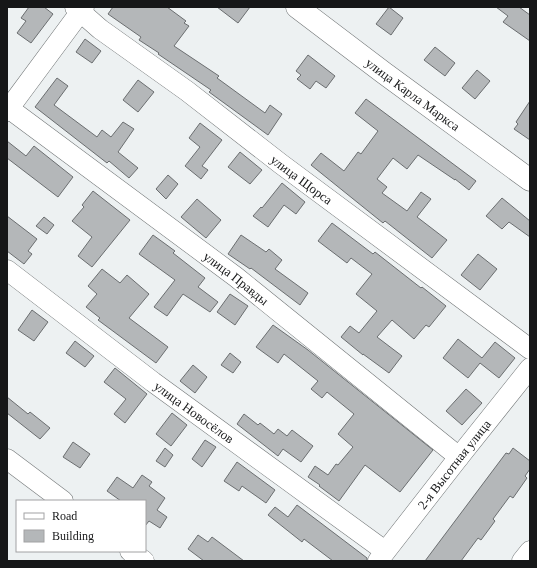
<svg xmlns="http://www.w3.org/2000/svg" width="537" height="568" font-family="'Times New Roman',serif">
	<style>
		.building { fill: #b4b7b9; stroke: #6b6e70 }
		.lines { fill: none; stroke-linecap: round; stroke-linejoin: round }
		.minor-casing { stroke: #717576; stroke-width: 21 }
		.major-casing { stroke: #717576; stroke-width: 23 }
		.minor { stroke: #fff; stroke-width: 20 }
		.major { stroke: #fff; stroke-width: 22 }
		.labels { text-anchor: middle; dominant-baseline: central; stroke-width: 3.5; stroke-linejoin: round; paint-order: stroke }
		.street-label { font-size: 13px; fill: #161718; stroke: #fff }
	</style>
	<rect width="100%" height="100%" fill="#edf1f2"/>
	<path class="building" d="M29 7H44L53 14 31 43 17 33 26 21 21 18Z
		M113 7H167L186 21 184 23 189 26 174 46 219 76 217 78 265 113 270 105 282 114 268 135 209 92 211 90 158 54 159 53 139 40 141 37 108 14Z
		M217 7H250L238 23Z
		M389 7 403 18 391 35 376 24Z
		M496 7H519L530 15V41L503 22 508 16Z
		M85 39 101 51 92 63 76 52Z
		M435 47 455 63 445 76 424 60Z
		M308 55 335 76 326 88 316 81 310 89 297 79 301 75 296 71Z
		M477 70 490 81 475 99 462 88Z
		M57 78 68 86 54 105 97 137 102 130 111 137 123 122 134 129 118 152 138 168 129 178 109 161 107 163 35 107Z
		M138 80 154 92 138 112 123 100Z
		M366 99 476 181 469 190 455 179V180L418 155 407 169 393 158 377 179 387 187 382 193 407 211 421 192 431 199 417 217 447 240 432 258 385 221 383 223 311 165 321 153 344 171 358 152 361 154 378 131 355 113Z
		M530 101V140L514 129 518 124 516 122Z
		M200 123 222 140 202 166 208 170 201 179 185 166 200 147 189 138Z
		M7 141 26 156 34 146 73 177 58 197 7 158Z
		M240 152 262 170 250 184 228 167Z
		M168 175 178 184 166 199 156 189Z
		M282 183 305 202 296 214 284 205 268 227 253 216 261 207 262 208Z
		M93 191 130 220 92 267 78 256 92 237 72 221 84 207 82 205Z
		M502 198 530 221V237L509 222 502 229 486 216Z
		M197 199 221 220 206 238 181 217Z
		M7 216 37 239 28 251 32 254 24 264 7 251Z
		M44 217 54 225 47 234 36 226Z
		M332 223 373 254 375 252 421 288 422 287 446 306 429 327 426 325 414 339 392 320 377 337 402 356 389 373 363 354V355L341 337 350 326 359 333 377 311 356 294 372 274 351 258 347 263 318 241Z
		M153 235 175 251 173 253 205 278 198 287 218 302 210 312 183 294 167 316 154 307 175 280 139 254Z
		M241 235 266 252 269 249 282 260 275 269 308 293 300 305 251 268 250 269 228 254Z
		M478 254 497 269 480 290 461 275Z
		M102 269 120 283 127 275 149 294 129 318 168 347 156 363 98 320 100 318 86 307 97 294 88 286Z
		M230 294 248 306 235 325 217 312Z
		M32 310 48 322 34 341 18 330Z
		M273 325 308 350 433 450 400 492 365 465 339 501 319 486 320 485 308 477 315 466 328 475 336 464 338 465 353 447 338 434 354 414 327 392 322 398 311 389 318 381 284 354 278 363 256 347Z
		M458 339 482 358 495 342 515 358 499 378 480 363 468 378 443 358Z
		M75 341 94 356 85 367 66 353Z
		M230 353 241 362 233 373 221 365Z
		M193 365 207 377 195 393 180 381Z
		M115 368 147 394 125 423 114 414 126 399 104 382Z
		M466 389 482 403 462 425 446 411Z
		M7 397 28 414 30 412 50 428 40 439 7 413Z
		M172 413 187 425 171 446 156 434Z
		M244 414 258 425 260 423 274 434 278 429 287 436 292 430 313 446 301 462 283 449 278 456 237 424Z
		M205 440 216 447 202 467 192 459Z
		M73 442 90 454 80 468 63 457Z
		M165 448 173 455 165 467 156 461Z
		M513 448 530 461V469L525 476 527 478 513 498 510 496 493 519 495 521 481 540 478 538 461 561H425L506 453 509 454Z
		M237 462 275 490 266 503 242 486 239 491 224 481Z
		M142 475 152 482 149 486 165 498 157 510 167 517 160 528 149 521 145 526V501H121L107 491 117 477 133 488Z
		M297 505 367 558V561H333L304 539 302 542 268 515 275 507 288 517Z
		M198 535 208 542 212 537 244 561H204L188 549Z"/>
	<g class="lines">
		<g class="minor-casing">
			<g id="minor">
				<path id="s1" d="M75 7 100 29 187 91 281 164 530 349"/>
				<path id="s2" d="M7 107 236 277 459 457"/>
				<path d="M7 111 84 7"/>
				<path id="s3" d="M7 270 153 382 385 551"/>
				<path d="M7 459 63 501"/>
				<path d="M130 551 144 561"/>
				<path id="s4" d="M378 561 459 457 530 368"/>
				<path d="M522 561 530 551"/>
			</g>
		</g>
		<g class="major-casing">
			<g id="major">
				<path id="s5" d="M297 7 384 73 530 180"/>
			</g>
		</g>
		<use href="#minor" class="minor"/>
		<use href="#major" class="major"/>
	</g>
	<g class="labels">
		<g class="street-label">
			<text stroke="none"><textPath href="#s5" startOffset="145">улица Карла Маркса</textPath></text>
			<text stroke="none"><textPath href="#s1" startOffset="285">улица Щорса</textPath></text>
			<text stroke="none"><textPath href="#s2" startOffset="286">улица Правды</textPath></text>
			<text stroke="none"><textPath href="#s3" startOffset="235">улица Новосёлов</textPath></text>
			<text stroke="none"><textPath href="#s4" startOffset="123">2-я Высотная улица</textPath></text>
		</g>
	</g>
	<rect width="537" height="568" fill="none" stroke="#161718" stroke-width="16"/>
	<rect x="16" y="500" width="130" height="52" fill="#ffffff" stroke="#a2a2a3"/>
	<rect x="24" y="513" width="20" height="6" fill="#ffffff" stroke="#a2a2a3"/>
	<text x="52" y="520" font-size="12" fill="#161718">Road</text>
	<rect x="24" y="530" width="20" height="12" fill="#b4b7b9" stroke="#a2a2a3"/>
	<text x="52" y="540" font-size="12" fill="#161718">Building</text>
</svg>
